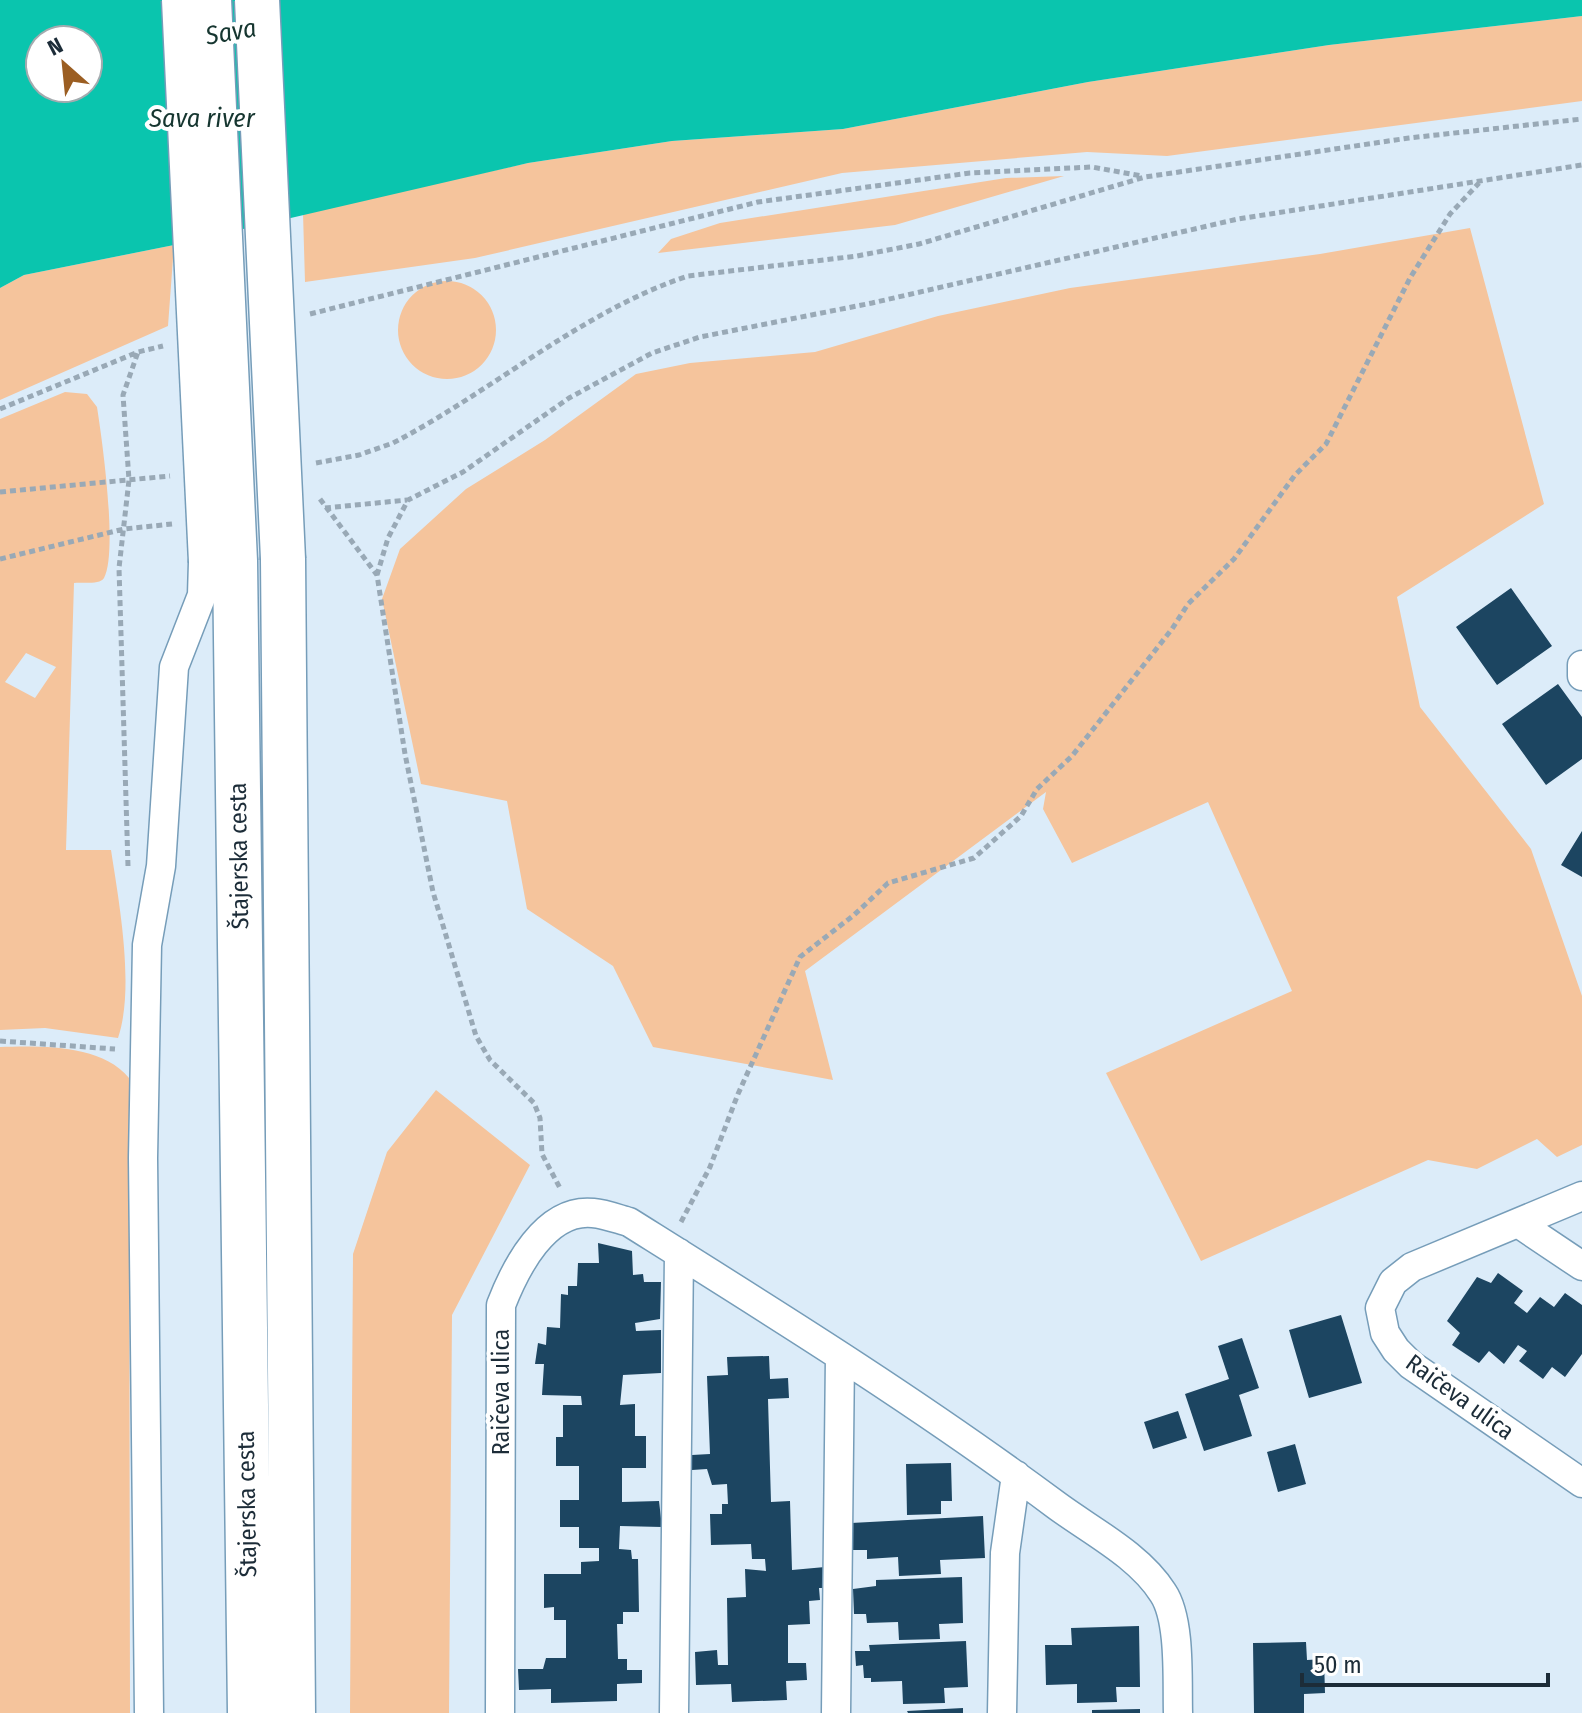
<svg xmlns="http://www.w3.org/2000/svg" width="1582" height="1713" font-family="'Fira Sans Condensed',sans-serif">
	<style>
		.green { fill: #f5c49c; fill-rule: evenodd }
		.water { fill: #0ac5ae; fill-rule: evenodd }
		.building { fill: #1c4561 }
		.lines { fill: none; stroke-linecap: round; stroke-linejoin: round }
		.minor-casing { stroke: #769db9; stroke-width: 31 }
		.primary-casing { stroke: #769db9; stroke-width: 47 }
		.path { stroke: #99a9b6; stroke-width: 5; stroke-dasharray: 6 4; stroke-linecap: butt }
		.minor { stroke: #fff; stroke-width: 28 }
		.primary { stroke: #fff; stroke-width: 44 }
		.minor-bridge-casing { stroke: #769db9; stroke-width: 31; stroke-linecap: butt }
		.primary-bridge-casing { stroke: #769db9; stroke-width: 47; stroke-linecap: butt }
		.minor-bridge { stroke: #fff; stroke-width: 28 }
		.primary-bridge { stroke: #fff; stroke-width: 44 }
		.labels { text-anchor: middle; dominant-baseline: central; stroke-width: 8; stroke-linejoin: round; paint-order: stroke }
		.street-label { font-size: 24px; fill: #1c2c38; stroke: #fff }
		.water-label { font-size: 26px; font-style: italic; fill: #163630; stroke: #fff }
	</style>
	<rect width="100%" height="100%" fill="#dcecf9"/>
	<path class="green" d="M1582 16V101L1167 156 1087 152 842 173 475 258 305 282 303 213 528 163 672 141 843 129 1088 82 1329 45Z
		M1064 176 895 225 658 253 671 239 720 223 1006 178Z
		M1470 228 1544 504 1397 597 1420 707 1531 849 1582 996V1145L1557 1157 1537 1139 1477 1169 1428 1160 1201 1261 1106 1073 1292 991 1208 802 1072 863 1043 809 1046 792 805 971 833 1080 653 1047 613 966 527 909 507 801 421 784 382 599 400 549 466 489 545 440 636 374 690 363 815 352 938 316 1070 288 1320 254Z
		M174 245 168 326 0 400V288L24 275Z
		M398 330a49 49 0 1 1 98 0a49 49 0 1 1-98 0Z
		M65 392 87 394 97 407C102 438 118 552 104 578 100 585 82 582 74 583L66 850H111C119 902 135 988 118 1038L45 1028 0 1030V419ZM26 653 56 667 35 698 5 682Z
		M0 1047C41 1046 101 1044 129 1078L130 1713H0Z
		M436 1090 530 1165 452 1315 449 1713H350L353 1254 387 1152Z"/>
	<path class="water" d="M0 0H1582V16L1329 45 1088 82 843 129 672 141 528 163 174 245 24 275 0 288ZM40 40H88V88H40Z"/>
	<path class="building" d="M1511 588 1552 646 1497 685 1456 627Z
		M1558 684 1582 717V759L1546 785 1502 724Z
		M1582 831V877L1561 865Z
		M598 1243 632 1251 633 1275 643 1274 644 1282H661L660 1319 635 1323 636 1331 661 1330V1373L623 1375 620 1405 635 1404V1436H646V1468H622V1502L659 1501 662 1527 620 1526 619 1549 631 1550 632 1559H638L639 1612H623V1624H617L618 1659H627V1670H642V1683L617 1684V1701L551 1703V1689L519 1690 518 1669H543L546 1658H566V1620H554V1607L544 1608V1574H581V1562L599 1561V1548H579V1527H560V1500H579V1466H556V1437H563V1405H582L581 1396 542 1395 544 1364H535L538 1343 546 1345 547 1327 560 1328 561 1294 568 1295V1286H577L578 1263H599Z
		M1498 1273 1523 1291 1514 1303 1527 1313 1540 1297 1554 1307 1565 1293 1582 1305V1354L1565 1377 1552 1367 1543 1379 1519 1361 1527 1351 1518 1345 1504 1364 1489 1351 1479 1363 1452 1345 1460 1333 1447 1321 1477 1277 1491 1283Z
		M1341 1315 1362 1383 1309 1398 1289 1330Z
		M1242 1338 1259 1388 1239 1395 1252 1436 1204 1451 1185 1394 1229 1379 1218 1346Z
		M769 1356 770 1379 788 1378 789 1398 768 1399 771 1502 790 1501 792 1570 825 1567 826 1588H819L820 1600 809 1601 810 1624 788 1625V1663H806L807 1680 786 1681 787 1700 732 1702 731 1684 696 1685 695 1652 717 1650 718 1665H728L727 1598 746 1597 745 1569 766 1571 765 1559H752L751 1544 711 1545 710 1514H722V1504H728L727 1484 712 1485 707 1469 692 1470V1455L710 1454 707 1376 728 1375 727 1357Z
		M1178 1411 1187 1438 1153 1449 1144 1422Z
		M1295 1444 1306 1484 1278 1492 1267 1452Z
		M951 1463 952 1501H941V1514L907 1515 906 1464Z
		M983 1516 985 1558 940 1560 941 1574 899 1576 898 1557 867 1559V1550H852L851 1523Z
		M962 1577 963 1623 939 1624 940 1639 899 1640 898 1622 867 1623 866 1614H854L853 1589 876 1586V1580Z
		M1139 1626 1140 1687H1116L1117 1702 1077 1703V1684L1046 1685 1045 1645H1072L1071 1628Z
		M966 1641 968 1687 944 1688 945 1703 903 1704 902 1681 871 1682V1678H864L863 1665 856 1666 855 1651H870L869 1645Z
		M1306 1642 1307 1660 1324 1659 1325 1693 1304 1694V1713H1254L1253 1643Z
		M963 1708V1713H908L907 1711Z
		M1140 1709V1713H1092V1710Z"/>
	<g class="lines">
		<g class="minor-casing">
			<path id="minor" d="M1582 665V676
				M1582 1196 1412 1267 1393 1282 1380 1308 1385 1333 1396 1350 1411 1365 1582 1483
				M1518 1223 1582 1266
				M149 1713 143 1158 147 945 161 866 174 667 202 595 203 562
				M500 1713 501 1305C515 1269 545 1208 593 1213 605 1214 618 1219 629 1222 774 1313 919 1403 1056 1505 1091 1531 1139 1555 1163 1593 1181 1620 1177 1681 1178 1713
				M674 1713 679 1253
				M836 1713 840 1356
				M1002 1713 1005 1553 1016 1475"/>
		</g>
		<g class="primary-casing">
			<path id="primary" d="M283 559 293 1713
				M235 561 250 1713"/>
		</g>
		<path class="path" d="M310 314 758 202 970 173 1092 167 1142 176
			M0 409 138 352 163 346
			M316 463 359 455 393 443C491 392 584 310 688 276L857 256 919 244 1145 177 1409 138 1582 119
			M0 492 170 476
			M320 499 377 575 405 754 433 892 476 1036 490 1060 534 1103 540 1118 542 1154 561 1190
			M325 508 407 500
			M0 559 124 529 172 524
			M377 575 388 538 408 500 463 472 569 398 652 353 700 337 872 303 1238 219 1582 165
			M128 866 119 568 129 480 123 395 138 352
			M0 1041 115 1049
			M681 1222 710 1167 738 1094 800 957 854 915 888 883 974 858 1021 816 1037 789 1072 756 1172 629 1188 604 1234 559 1295 475 1326 444 1410 278 1450 214 1479 183"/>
		<use href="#minor" class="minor"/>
		<use href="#primary" class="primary"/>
		<g class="minor-bridge-casing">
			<path id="minor-bridge" d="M176 0 203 562"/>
		</g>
		<g class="primary-bridge-casing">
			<path id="primary-bridge" d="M209 0 235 561
				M257 0 283 559"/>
		</g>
		<use href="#minor-bridge" class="minor-bridge"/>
		<use href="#primary-bridge" class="primary-bridge"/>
	</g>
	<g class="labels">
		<g class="street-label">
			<text transform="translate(239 856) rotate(-91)">Štajerska cesta</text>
			<text transform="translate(501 1392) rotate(-90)">Raičeva ulica</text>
			<text transform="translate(1460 1397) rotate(36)">Raičeva ulica</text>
			<text transform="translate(247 1504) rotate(-91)">Štajerska cesta</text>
		</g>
		<g class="water-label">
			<text transform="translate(231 32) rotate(-10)">Sava</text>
			<text x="202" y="118">Sava river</text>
		</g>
	</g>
	<g transform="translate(64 64) rotate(333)"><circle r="38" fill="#ffffff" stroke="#a4abaf" stroke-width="2"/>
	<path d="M0-6L14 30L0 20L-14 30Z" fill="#9b5e22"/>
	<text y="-12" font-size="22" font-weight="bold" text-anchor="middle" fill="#1c2c38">N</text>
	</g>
	<path d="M1302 1673v12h246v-12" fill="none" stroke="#1c2c38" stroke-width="4"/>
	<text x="1314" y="1673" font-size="24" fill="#1c2c38" stroke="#ffffff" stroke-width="6" paint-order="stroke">50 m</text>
</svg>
